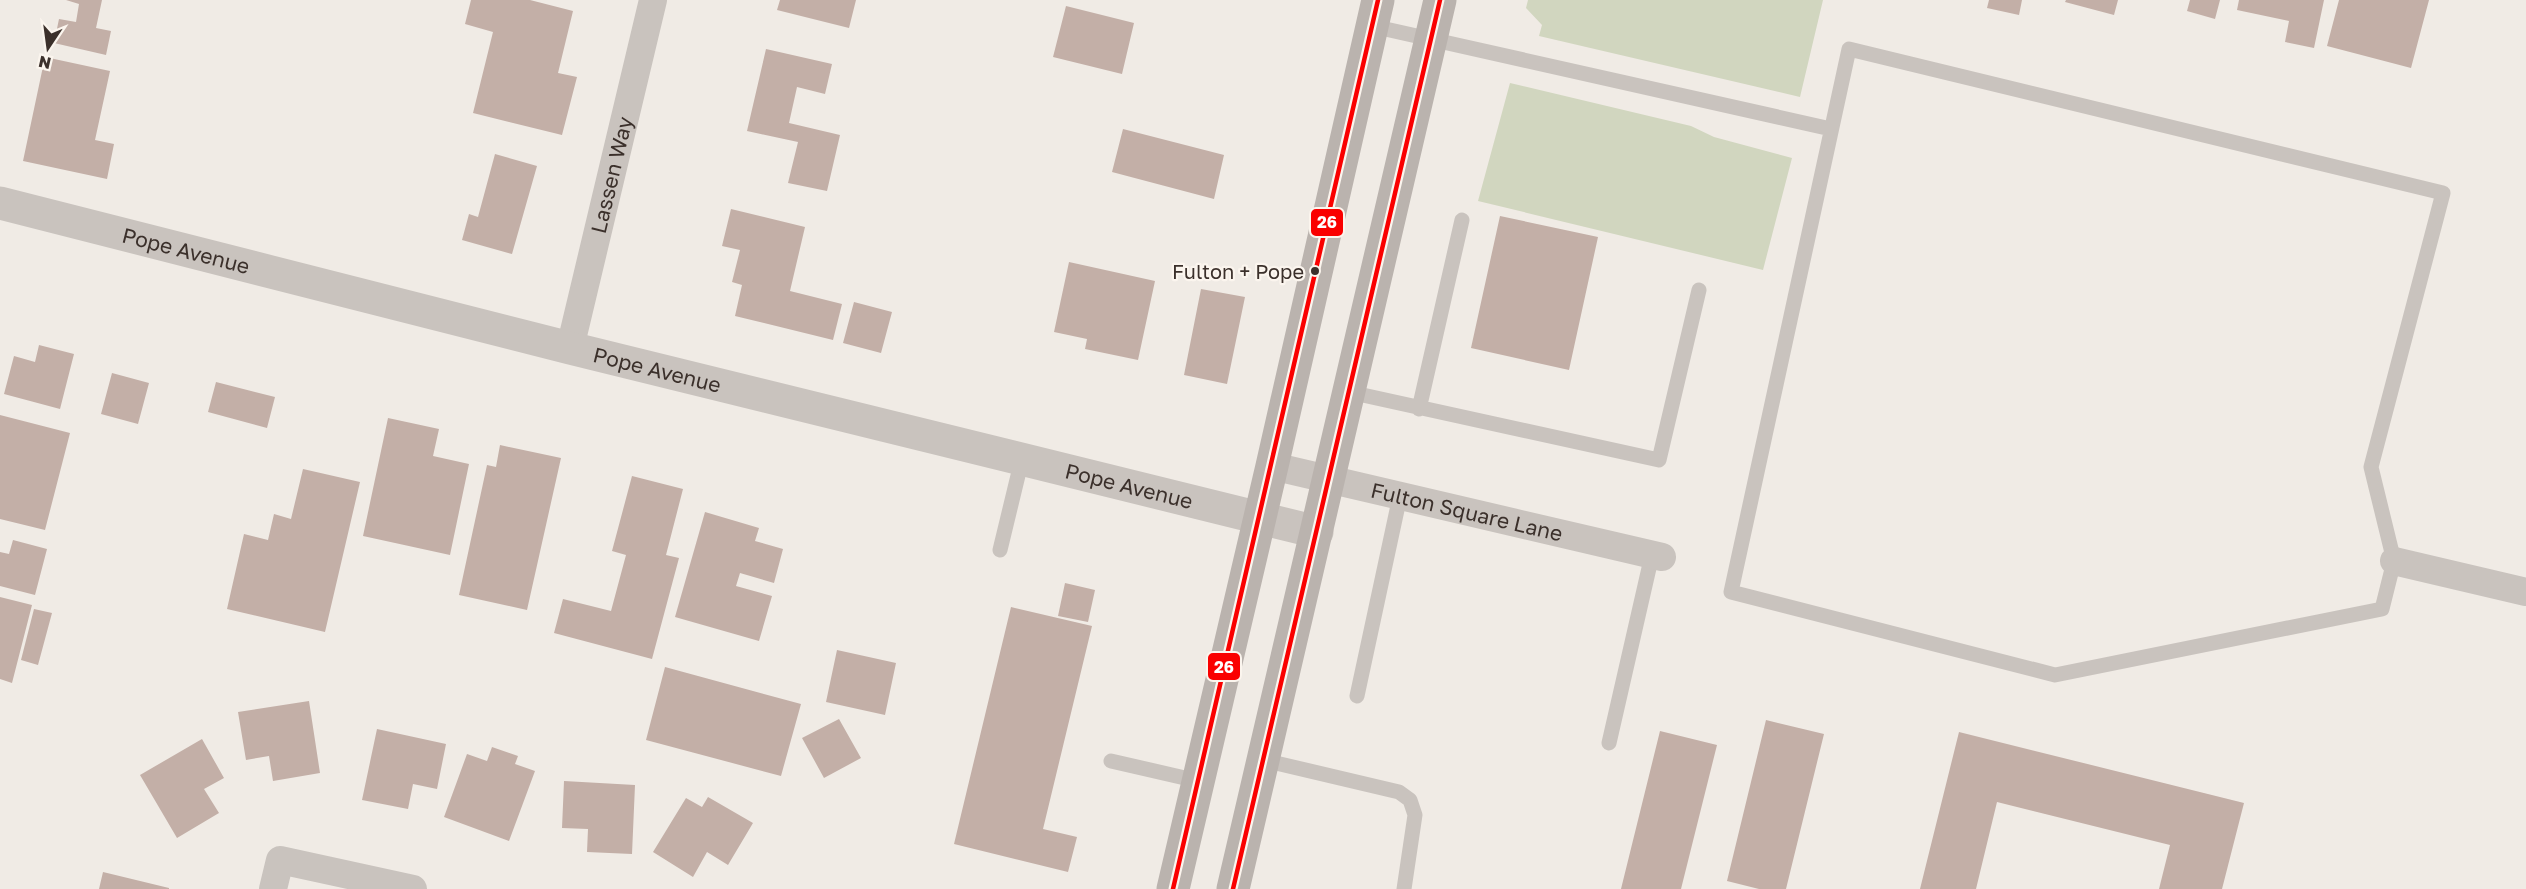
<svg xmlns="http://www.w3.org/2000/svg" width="2526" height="889" font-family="'Golos Text',sans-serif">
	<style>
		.green { fill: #d1d6bf }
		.building { fill: #c3afa7 }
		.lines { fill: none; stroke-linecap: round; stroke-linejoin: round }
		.service { stroke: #c9c3be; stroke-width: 15 }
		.minor { stroke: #c9c3be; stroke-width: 28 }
		.tertiary { stroke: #c9c3be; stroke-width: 33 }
		.secondary { stroke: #bab3ae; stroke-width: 33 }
		.bus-1-casing { stroke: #fbf5ee; stroke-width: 9 }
		.bus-1 { stroke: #fa0000; stroke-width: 4.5 }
		.bus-dot { fill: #3b302b; stroke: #fbf5ee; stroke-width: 2 }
		.labels { text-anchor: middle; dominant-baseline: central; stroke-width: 4.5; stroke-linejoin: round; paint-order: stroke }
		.bus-label { font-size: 20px; fill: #3b302b; stroke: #fbf5ee; text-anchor: end }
		.street-label { font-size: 21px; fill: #3b302b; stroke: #fbf5ee }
		.line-badge { stroke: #fbf5ee; stroke-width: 2 }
		.badge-label { font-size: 16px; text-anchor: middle; font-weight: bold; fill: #fff }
	</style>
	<rect width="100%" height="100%" fill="#f0ebe5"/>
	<path class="green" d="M1528 0H1823L1800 97 1539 36 1542 25 1526 8Z
		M1510 83 1691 126 1714 137 1792 158 1763 270 1478 201Z"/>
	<path class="building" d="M66 0H102L96 28 111 31 106 55 54 43 59 19 76 22 79 4Z
		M471 0H530L573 11 558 73 577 77 562 135 473 113 493 32 465 24Z
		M780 0H856L849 28 777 10Z
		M1989 0H2022L2019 15 1987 8Z
		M2066 0H2118L2114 15 2065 2Z
		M2190 0H2220L2215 19 2187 11Z
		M2239 0H2324L2314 48 2285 42 2289 21 2237 10Z
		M2339 0H2429L2411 68 2327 46Z
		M1066 6 1134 23 1122 74 1053 57Z
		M766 49 832 64 825 94 797 87 789 123 840 135 827 191 788 183 798 142 747 131Z
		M45 57 110 71 95 140 114 144 107 179 23 161Z
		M1123 129 1224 155 1214 199 1112 172Z
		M495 154 537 166 512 254 462 240 469 214 478 217Z
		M731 209 805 227 790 291 842 304 833 340 735 316 742 285 732 282 740 250 722 246Z
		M1500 216 1598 237 1569 370 1471 348Z
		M1069 262 1155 281 1138 360 1085 349 1087 339 1054 332Z
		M1201 289 1245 297 1227 384 1184 375Z
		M854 302 892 312 881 353 843 343Z
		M39 345 74 354 60 409 4 394 14 356 35 362Z
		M112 373 149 383 138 424 101 414Z
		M216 382 275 397 267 428 208 412Z
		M0 415 70 433 45 530 0 519Z
		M388 418 439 429 433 456 469 464 450 555 363 536Z
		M500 445 561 458 527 610 459 595 487 465 496 467Z
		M303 469 360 482 325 632 227 609 244 534 268 540 274 514 291 519Z
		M632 476 683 489 666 555 679 558 652 659 554 633 563 599 611 611 626 555 612 551Z
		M705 512 759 528 755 541 783 549 774 583 740 573 736 586 772 596 759 641 675 617Z
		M13 540 47 549 35 595 0 586V552L9 554Z
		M1065 583 1095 590 1088 622 1058 616Z
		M0 597 32 605 12 683 0 679Z
		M1011 607 1092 626 1043 829 1077 837 1068 872 954 844Z
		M34 609 52 613 38 665 21 660Z
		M837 650 896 663 885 715 826 702Z
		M665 667 801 704 781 776 646 740Z
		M309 701 320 773 273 781 269 756 246 760 238 712Z
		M839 719 861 758 824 778 802 738Z
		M1766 720 1824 734 1786 889H1759L1727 881Z
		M377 729 446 744 437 789 413 784 408 809 362 800Z
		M1660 731 1717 745 1681 889H1621Z
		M1959 732 2244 803 2222 889H2159L2170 845 1997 802 1976 889H1920Z
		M202 739 224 778 204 789 219 813 177 838 140 775Z
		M492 747 518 756 515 764 535 771 509 841 444 817 467 754 487 761Z
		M564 781 635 785 632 854 587 852 588 829 562 828Z
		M708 797 753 823 728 865 707 852 693 877 653 852 686 798 702 807Z
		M103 872 169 888V889H99Z"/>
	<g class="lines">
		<path class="service" d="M1372 26 1831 129
			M1849 49 2443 193 2371 467 2394 561 2382 609 2055 675 1731 592Z
			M1349 392 1659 460 1699 290
			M1419 409 1462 220
			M1000 550 1022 459
			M1357 696 1400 496
			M1609 743 1652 555
			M1263 760 1399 792 1410 800 1415 815 1404 889
			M1111 761 1198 781"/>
		<g class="minor">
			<path id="s1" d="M570 348 653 0"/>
			<path id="s2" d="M1272 466 1662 557"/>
			<path d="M2394 561 2526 592"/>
			<path d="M273 889 280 860 413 889"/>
		</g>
		<path class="tertiary" id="s3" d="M0 203 570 348 1317 532"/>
		<path class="secondary" d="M1173 889 1272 466 1378 0
			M1233 889 1440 0"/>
		<g class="bus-1-casing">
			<path id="bus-1" d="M1173 889 1378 0
				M1233 889 1440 0"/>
		</g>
		<use href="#bus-1" class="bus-1"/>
	</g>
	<circle class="bus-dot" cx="1315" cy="271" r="5"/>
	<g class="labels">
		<g class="bus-label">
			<text x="1304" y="271">Fulton + Pope</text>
		</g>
		<g class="street-label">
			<text stroke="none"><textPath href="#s1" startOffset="178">Lassen Way</textPath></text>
			<text stroke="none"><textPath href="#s3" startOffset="192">Pope Avenue</textPath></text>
			<text stroke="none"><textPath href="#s3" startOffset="678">Pope Avenue</textPath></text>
			<text stroke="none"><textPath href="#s3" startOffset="1164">Pope Avenue</textPath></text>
			<text stroke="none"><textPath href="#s2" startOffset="200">Fulton Square Lane</textPath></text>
		</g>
	</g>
	<g class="line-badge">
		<rect x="1310" y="208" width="34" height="29" rx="6" fill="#fa0000"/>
		<rect x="1207" y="652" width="34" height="29" rx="6" fill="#fa0000"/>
	</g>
	<g class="badge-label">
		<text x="1327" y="228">26</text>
		<text x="1224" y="673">26</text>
	</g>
	<g transform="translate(48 48) rotate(193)" stroke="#fbf5ee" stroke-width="4.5" paint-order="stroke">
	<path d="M0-4.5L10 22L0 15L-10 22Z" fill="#3b302b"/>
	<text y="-9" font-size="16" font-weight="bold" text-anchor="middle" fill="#3b302b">N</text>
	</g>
</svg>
